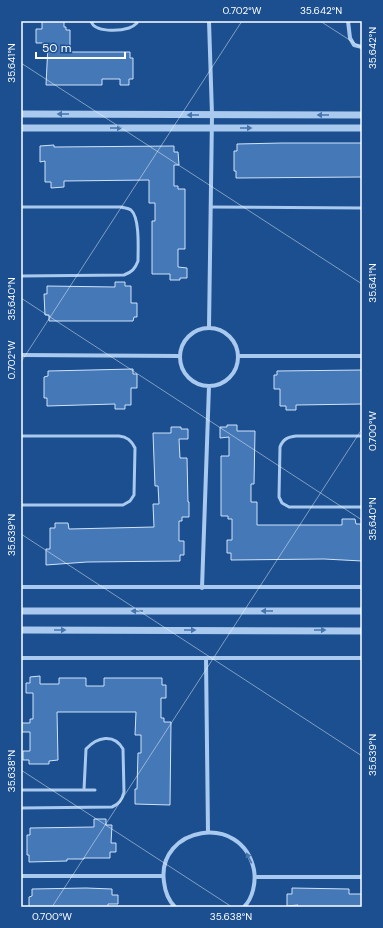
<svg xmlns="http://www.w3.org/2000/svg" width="383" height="928" font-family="'DM Sans',sans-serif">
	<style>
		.building { fill: #4478b7; stroke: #cfe3fa }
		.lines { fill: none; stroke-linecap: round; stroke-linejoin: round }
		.service { stroke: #a9c9ee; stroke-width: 3 }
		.minor { stroke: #a9c9ee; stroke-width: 4 }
		.tertiary { stroke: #a9c9ee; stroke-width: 7 }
		.oneway { fill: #4674ac }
		.ticks { fill: none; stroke: #fff; stroke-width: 1; stroke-opacity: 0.45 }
		.neatline { fill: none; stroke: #fff; stroke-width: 1.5 }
		.ticks-label { font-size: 10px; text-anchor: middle; fill: #fff }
	</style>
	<rect width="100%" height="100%" fill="#1b4f8f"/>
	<path class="building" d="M42 21H64V27H66V30H70V52H130V58H133V79H129V85H120V79H102V85H46L48 45H44V43H36V29H42Z
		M282 143H362V177L236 178V171H234V151H237V144Z
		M54 145V147L174 146V152H178L179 165H174V186H178V189H185V249H178V267L187 268V278H180V280H170V274H152V221H155V203H149V180L64 181V187L51 188V182H45V161L40 162V146Z
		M115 282H125V286H131V303H137V317H134L133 321H49V315H45L44 294H47V286L115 287Z
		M133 369V374H137V388H131V405H125V409H115V404L47 406V398H44V377L48 376V371Z
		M362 370V404L296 405V410H286V406H280V389H274V375H277V371Z
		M227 425H237V431H255L254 484H251V502H257V525H342V519H355L356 524H361L362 561 324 559 231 560V553H227V540H232V519H228V516H221V456H229V437L220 438V427H227Z
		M171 427H181V429H188V439H179L180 458H187L188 502H189V517H182V521H179V541H184V555H180V561L87 562 46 565V549H50V528H55V523H68L69 529 154 527 153 504H159L158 486H155L153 433H171Z
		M40 676V684H59V678H86V686H104V678H162V685H166V698H161V718H164V722H171L170 805 135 804V789H137L138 753H141V735H135L136 712H57L58 760 49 761V764H29V760H23V751H30V732H22V723H30V719H33V693H26V683H30V677Z
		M94 819H106V825H112L111 843H116V852H110V858H84V859H67V861L29 862V855H27V835H30V828L94 827Z
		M86 888 112 889V895H118V904H108V907H29V897L32 896V889Z
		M292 888 349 889V894H362V907H298V905L287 906V894H292Z"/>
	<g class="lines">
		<path class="service" d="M91 21C94 33 120 31 129 28 132 27 135 25 137 23V21
			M21 207H121C124 208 128 208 131 210 140 218 138 249 138 261 135 269 132 272 124 275L21 276
			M211 207 362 208
			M21 436H119C127 437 131 440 135 448L134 495 130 501 123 505H21
			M362 436H296C288 437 283 439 280 447L279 497 282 503 289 507H362
			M21 790H95
			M21 808 112 807C119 804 122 800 124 792L123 749C114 733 97 737 86 749L84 790"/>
		<path class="minor" d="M348 21 350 38 354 45 362 47
			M209 328 212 115 209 21
			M180 357a29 29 0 1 1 58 0a29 29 0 1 1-58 0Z
			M21 355 180 356
			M238 356H362
			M21 587H362
			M202 588 209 386
			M21 658H362
			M206 658 208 832
			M21 876H163
			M255 877H362
			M175 907C168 900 165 891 164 882 156 827 242 811 254 870 256 882 253 898 244 907"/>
		<path class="tertiary" d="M21 114 362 115
			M21 128H362
			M21 611H362
			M21 630 362 631"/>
	</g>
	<defs><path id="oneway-solid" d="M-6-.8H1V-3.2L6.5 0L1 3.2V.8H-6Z"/></defs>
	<g class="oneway">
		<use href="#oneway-solid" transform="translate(63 114) rotate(-180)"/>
		<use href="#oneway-solid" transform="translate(193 115) rotate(-180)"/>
		<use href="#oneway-solid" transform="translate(323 115) rotate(180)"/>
		<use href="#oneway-solid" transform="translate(116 128)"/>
		<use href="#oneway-solid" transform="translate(246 128)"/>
		<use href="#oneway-solid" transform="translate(137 611) rotate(-180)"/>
		<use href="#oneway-solid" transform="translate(267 611) rotate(-180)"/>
		<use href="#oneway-solid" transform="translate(60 630)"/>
		<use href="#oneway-solid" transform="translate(190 630)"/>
		<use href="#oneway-solid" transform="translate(320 630)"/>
		<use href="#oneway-solid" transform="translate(249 858) rotate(-117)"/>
	</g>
	<path class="ticks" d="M320 21 362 48M21 63 362 284M21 298 362 520M21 362 242 21M21 534 362 756M21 770 232 907M52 907 362 429"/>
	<rect width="383" height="928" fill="none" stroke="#1b4f8f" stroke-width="44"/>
	<path d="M36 52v6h89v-6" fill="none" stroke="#ffffff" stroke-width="2"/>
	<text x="42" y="52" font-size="12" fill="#ffffff" stroke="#1b4f8f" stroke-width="3" paint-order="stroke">50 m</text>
	<rect x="22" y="22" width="339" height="884" class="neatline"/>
	<g class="ticks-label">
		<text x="242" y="14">0.702°W</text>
		<text x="321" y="14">35.642°N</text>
		<text transform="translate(372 48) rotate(-90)" y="4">35.642°N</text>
		<text transform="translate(11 63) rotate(-90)" y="4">35.641°N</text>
		<text transform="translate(372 283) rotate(-90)" y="4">35.641°N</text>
		<text transform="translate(11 299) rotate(-90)" y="4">35.640°N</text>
		<text transform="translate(11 360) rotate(-90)" y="4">0.702°W</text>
		<text transform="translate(372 431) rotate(-90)" y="4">0.700°W</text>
		<text transform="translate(372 519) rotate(-90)" y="4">35.640°N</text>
		<text transform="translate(11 535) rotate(-90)" y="4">35.639°N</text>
		<text transform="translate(372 755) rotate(-90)" y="4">35.639°N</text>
		<text transform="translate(11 771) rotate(-90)" y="4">35.638°N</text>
		<text x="52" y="920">0.700°W</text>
		<text x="231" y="920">35.638°N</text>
	</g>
</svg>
